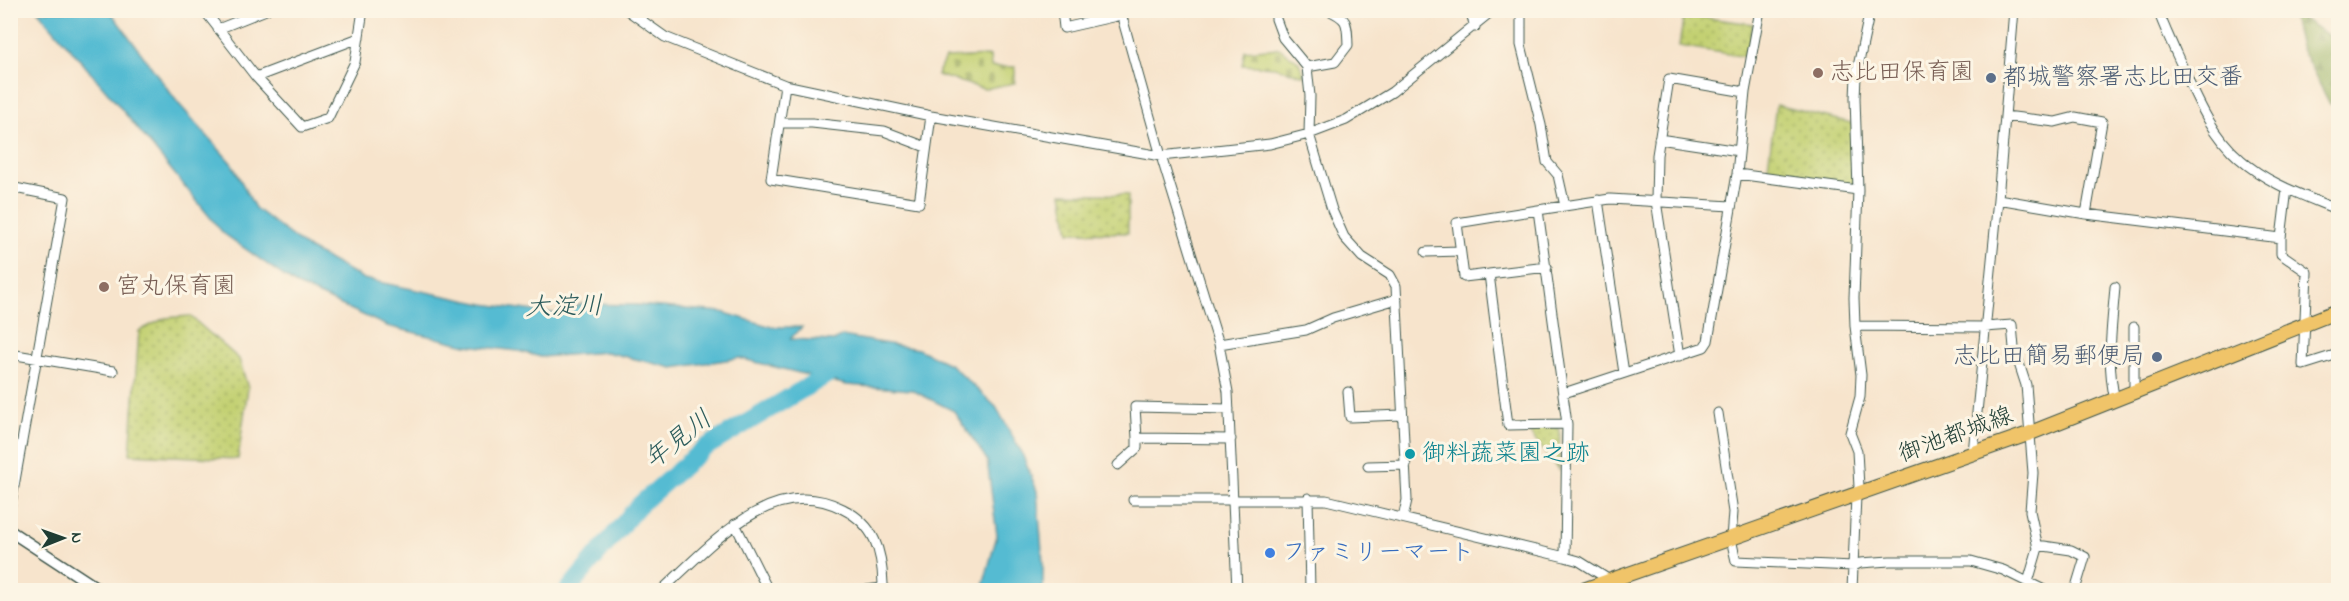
<svg xmlns="http://www.w3.org/2000/svg" width="2349" height="601" font-family="'Indie Flower','Klee One',sans-serif">
	<style>
		.forest { fill: url(#forest-firs); stroke: #5c784c; stroke-width: 1.5 }
		.cemetery { fill: url(#cemetery-stones); stroke: #708652; stroke-width: 1.5 }
		.park { fill: url(#park-dots); stroke: #708652; stroke-width: 1.5 }
		.water { fill: #54bbd2; stroke: #3a7c83; stroke-width: 1.5 }
		.lines { fill: none; stroke-linecap: round; stroke-linejoin: round }
		.river { stroke: #54bbd2; stroke-width: 18 }
		.minor-casing { stroke: #3f564b; stroke-width: 11 }
		.tertiary-casing { stroke: #3f564b; stroke-width: 13 }
		.primary-casing { stroke: #3f564b; stroke-width: 16 }
		.minor { stroke: #fff; stroke-width: 9 }
		.tertiary { stroke: #fff; stroke-width: 10 }
		.primary { stroke: #f0c469; stroke-width: 14 }
		.education-dot { fill: #8d6e63; stroke: #fcf5e5; stroke-width: 2 }
		.service-dot { fill: #5c6f8a; stroke: #fcf5e5; stroke-width: 2 }
		.culture-dot { fill: #0f9aa8; stroke: #fcf5e5; stroke-width: 2 }
		.shop-dot { fill: #3f7fe0; stroke: #fcf5e5; stroke-width: 2 }
		.labels { text-anchor: middle; dominant-baseline: central; stroke-width: 6; stroke-linejoin: round; paint-order: stroke }
		.education-label { font-size: 24px; fill: #785e54; stroke: #fcf5e5; text-anchor: start }
		.service-label { font-size: 24px; fill: #4e5e75; stroke: #fcf5e5; text-anchor: start }
		.street-label { font-size: 24px; fill: #1f3d34; stroke: #fcf5e5 }
		.culture-label { font-size: 24px; fill: #0d838f; stroke: #fcf5e5; text-anchor: start }
		.shop-label { font-size: 24px; fill: #366cbe; stroke: #fcf5e5; text-anchor: start }
		.water-label { font-size: 26px; font-style: italic; fill: #2c5c5c; stroke: #fcf5e5 }
	</style>
	<defs>
		<pattern id="forest-firs" width="22" height="20" patternUnits="userSpaceOnUse" patternTransform="scale(1.5)"><rect width="22" height="20" fill="#99b263"/><path d="M5 1l3.5 6h-7zM16 11l3.5 6h-7z" fill="#7c9252"/></pattern>
		<pattern id="cemetery-stones" width="16" height="16" patternUnits="userSpaceOnUse" patternTransform="scale(1.5)"><rect width="16" height="16" fill="#c2d071"/><path d="M2 7V4a2 2 0 0 1 4 0v3zM10 15v-3a2 2 0 0 1 4 0v3z" fill="#9daa5e"/></pattern>
		<pattern id="park-dots" width="8" height="8" patternUnits="userSpaceOnUse" patternTransform="scale(1.5)"><rect width="8" height="8" fill="#c2d071"/><path d="M2 2h.1M6 6h.1" fill="none" stroke="#9daa5e" stroke-width="1.8" stroke-linecap="round"/></pattern>
	</defs>
	<rect width="100%" height="100%" fill="#fcf5e5"/>
	<filter id="ink" filterUnits="userSpaceOnUse"><feTurbulence type="fractalNoise" baseFrequency=".0167" numOctaves="2"/><feDisplacementMap in="SourceGraphic" scale="12" xChannelSelector="R" yChannelSelector="G"/><feConvolveMatrix kernelMatrix="1 2 1 2 8 2 1 2 1" color-interpolation-filters="sRGB"/></filter>
	<filter id="wash" filterUnits="userSpaceOnUse"><feTurbulence type="fractalNoise" baseFrequency=".008" numOctaves="4" result="noise"/><feDisplacementMap in="SourceGraphic" scale="24" xChannelSelector="R" yChannelSelector="G"/><feGaussianBlur stdDeviation="1.35" result="paint"/><feColorMatrix in="noise" values="0 0 0 0 0 0 0 0 0 0 0 0 0 0 0 0 0 1.4 0 .05"/><feComposite in="paint" operator="in"/></filter>
	<g filter="url(#wash)">
		<rect width="100%" height="100%" fill="#f7e4cc"/>
		<path class="forest" d="M2291 11 2338 42V106L2330 104 2300 46Z"/>
		<path class="cemetery" d="M1279 48 1298 61 1305 76 1275 67 1242 65 1245 51Z
			M990 56 991 67H1015V83L984 89 937 75 945 58Z"/>
		<path class="park" d="M1684 15 1753 24 1746 57 1679 46Z
			M1776 105 1852 123 1855 183 1851 186 1767 174Z
			M1062 193 1128 195V233L1069 232Z
			M190 316 239 359 248 388 238 459 130 454 139 331 165 318Z
			M1525 427H1558L1560 430 1559 470Z"/>
		<path class="water" d="M38 11H110L178 103 232 164 255 208 306 247 364 279 484 304 557 314 582 304 637 305 722 312 772 327H802L790 339 834 341 842 336 918 349 951 365 996 407 1021 451 1037 491 1043 563V590H982L997 535 987 460 954 411 912 390 847 385 739 358 673 368 606 352 541 357 518 351 466 345 387 326 295 284 223 233 110 95Z"/>
		<g class="lines">
			<path class="river" d="M568 590 638 506 703 449 840 367"/>
		</g>
	</g>
	<g filter="url(#ink)">
		<g class="lines">
			<g class="minor-casing">
				<path id="minor" d="M204 10 256 77 302 127 328 118 355 62 363 10
					M627 10 665 37 785 85 931 116 1161 156 1270 144 1309 134 1346 120 1392 92 1493 10
					M1062 10 1064 28 1121 15
					M1120 10 1161 156 1219 344 1228 392 1237 590
					M1276 10V19L1283 38 1307 67 1310 96 1309 134 1332 210 1344 237 1362 257 1390 275 1396 286 1407 500 1403 518
					M1470 10 1475 27
					M1521 10V45L1541 125 1547 162 1558 175 1565 206
					M2158 10C2163 25 2170 39 2176 53 2193 89 2209 133 2240 159 2268 184 2305 196 2338 210
					M218 29 266 10
					M1307 67 1335 62 1348 45C1347 24 1349 19 1328 10
					M256 77 359 38
					M785 85 771 179 919 203 931 116
					M2005 116 2055 122 2075 117 2102 122 2086 214
					M780 123H812L884 131 926 147
					M1659 139 1739 151
					M1737 174 1858 190
					M10 187 65 198 10 509
					M2287 189 2281 238V254L2307 272 2303 365 2338 354
					M1998 199 2086 214 2281 238
					M1598 200 1624 373
					M1426 252 1460 251
					M1547 267 1489 274 1508 425 1567 424
					M1489 274 1464 277 1457 223 1538 210
					M1855 326 1985 327 2012 325 2014 348 2026 385 2033 473 2030 511 2038 548 2028 582
					M1219 344 1306 330 1333 318 1397 299
					M10 354 113 371
					M1680 356 1656 201 1657 155 1669 79 1745 92
					M1348 392 1350 417 1402 415
					M1564 393 1704 347 1708 341 1737 174 1745 92 1760 10
					M2134 393V327
					M2115 400C2106 362 2112 326 2115 287
					M1718 413 1733 512 1731 539 1736 561 1854 566 1860 563 1890 561H1971L2003 570 2044 590
					M1137 438 1135 407 1229 409
					M1973 453 1998 199 2014 10
					M1118 465 1137 448V438L1231 439
					M1368 466 1406 465
					M1308 498 1310 590
					M1133 500H1326L1565 557 1579 561 1611 581
					M735 524 768 590
					M2037 545 2071 550 2085 557 2075 590
					M1565 557 1567 424 1538 210 1610 199 1731 206
					M662 590C709 547 772 472 843 509 875 525 882 551 883 584L881 588 867 590
					M1852 590 1856 496 1859 487 1857 451 1850 433 1860 397 1861 375 1855 326 1854 298 1858 190 1855 98 1856 76 1870 10"/>
			</g>
			<g class="tertiary-casing">
				<path id="tertiary" d="M10 531 100 590
					M1611 581 1623 590"/>
			</g>
			<g class="primary-casing">
				<path id="primary" d="M1583 590 2028 434 2338 311"/>
			</g>
			<use href="#minor" class="minor"/>
			<use href="#tertiary" class="tertiary"/>
			<use href="#primary" class="primary"/>
		</g>
	</g>
	<g class="education-dot">
		<circle cx="1818" cy="73" r="6"/>
		<circle cx="104" cy="287" r="6"/>
	</g>
	<g class="service-dot">
		<circle cx="1991" cy="78" r="6"/>
		<circle cx="2157" cy="357" r="6"/>
	</g>
	<circle class="culture-dot" cx="1410" cy="454" r="6"/>
	<circle class="shop-dot" cx="1270" cy="553" r="6"/>
	<g class="labels">
		<g class="education-label">
			<text x="1830" y="73">志比田保育園</text>
			<text x="116" y="287">宮丸保育園</text>
		</g>
		<g class="service-label">
			<text x="2003" y="78">都城警察署志比田交番</text>
			<text x="2145" y="357" text-anchor="end">志比田簡易郵便局</text>
		</g>
		<g class="street-label">
			<text transform="translate(1956 436) rotate(-20)">御池都城線</text>
		</g>
		<g class="culture-label">
			<text x="1422" y="454">御料蔬菜園之跡</text>
		</g>
		<g class="shop-label">
			<text x="1282" y="553">ファミリーマート</text>
		</g>
		<g class="water-label">
			<text transform="translate(564 308) rotate(-1)">大淀川</text>
			<text transform="translate(679 441) rotate(-38)">年見川</text>
		</g>
	</g>
	<rect width="2349" height="601" fill="none" stroke="#fcf5e5" stroke-width="36"/>
	<g transform="translate(63 538) rotate(89)" stroke="#fcf5e5" stroke-width="4.5" paint-order="stroke">
	<path d="M0-4.5L10 22L0 15L-10 22Z" fill="#1f3d34"/>
	<text y="-9" font-size="16" font-weight="bold" text-anchor="middle" fill="#1f3d34">N</text>
	</g>
</svg>
